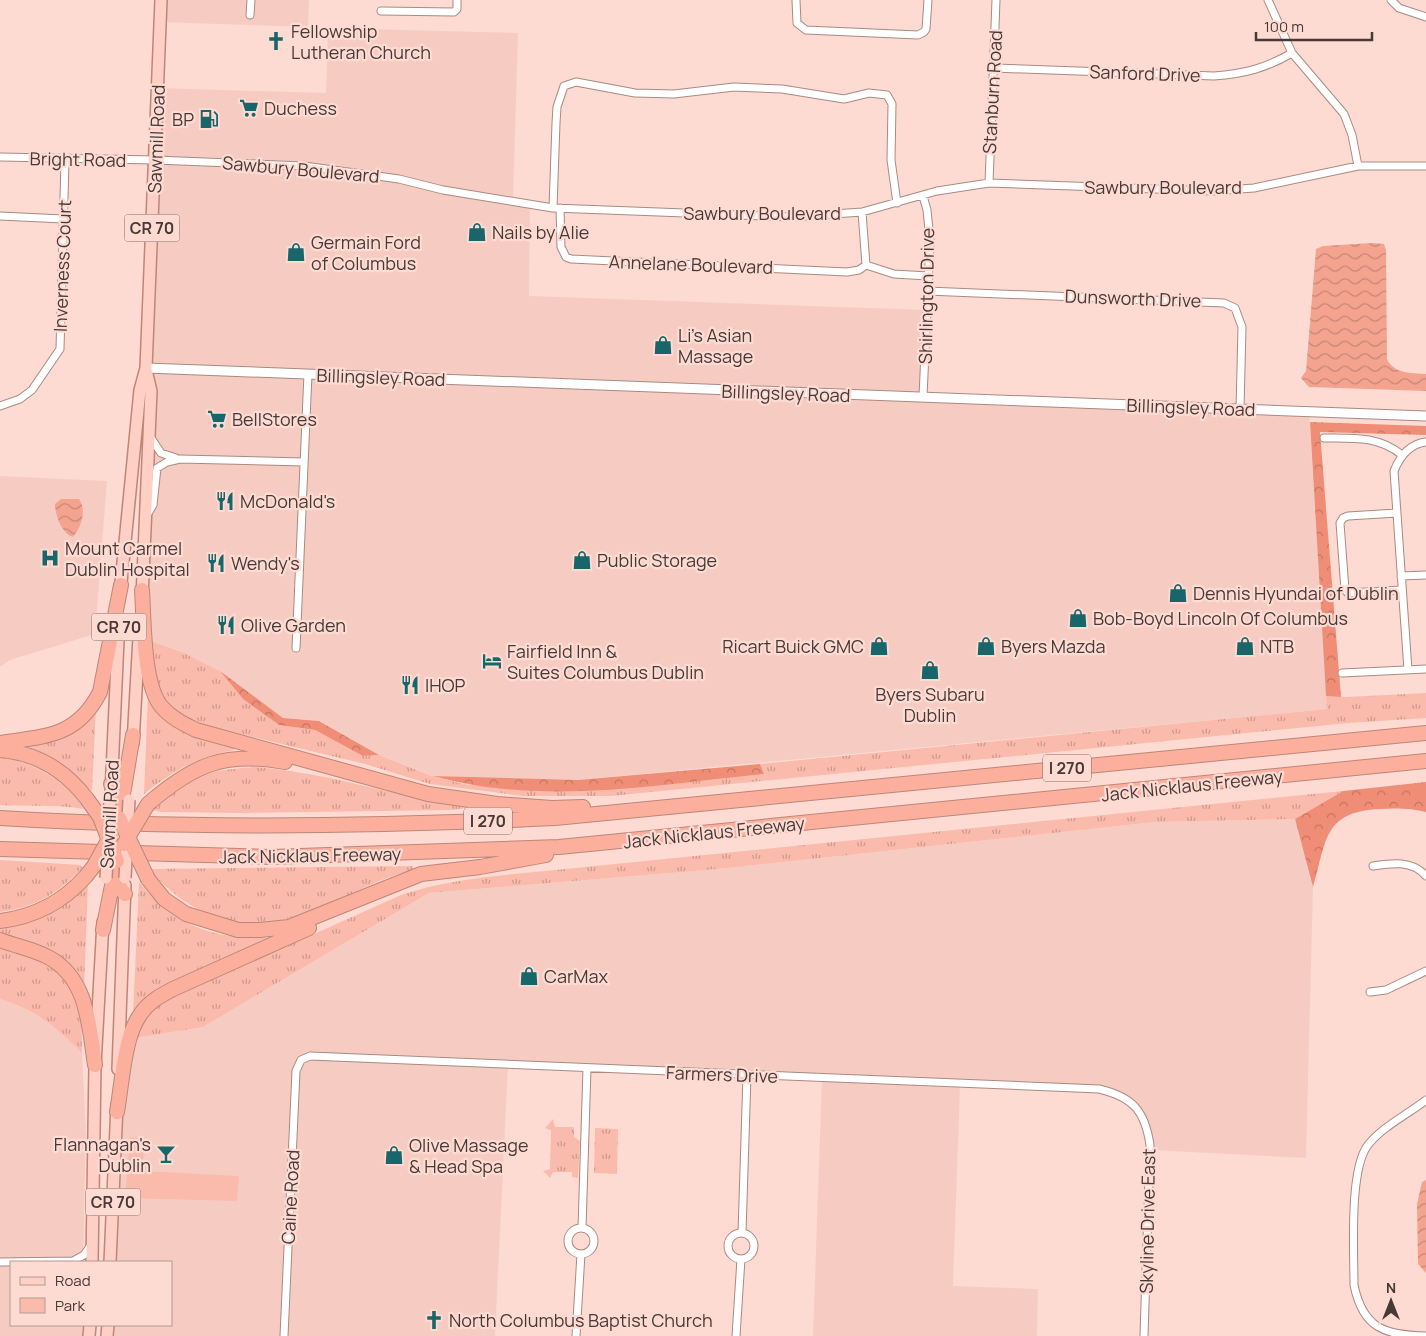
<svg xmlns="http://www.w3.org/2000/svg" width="1426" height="1336" font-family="Manrope,sans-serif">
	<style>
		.built { fill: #f6ccc2 }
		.grass { fill: url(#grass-tufts) }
		.forest { fill: url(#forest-crowns) }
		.park { fill: #fbbbac }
		.water { fill: url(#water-waves) }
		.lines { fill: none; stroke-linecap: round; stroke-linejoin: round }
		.minor-casing { stroke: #a98a82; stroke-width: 9 }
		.tertiary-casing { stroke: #a98a82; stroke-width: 11 }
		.primary-casing { stroke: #bd8679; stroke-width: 14 }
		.motorway-casing { stroke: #bd8679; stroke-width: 16 }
		.minor { stroke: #fff; stroke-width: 7 }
		.tertiary { stroke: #fff; stroke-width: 9 }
		.primary { stroke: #fecfc4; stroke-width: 11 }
		.motorway { stroke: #fdaf9d; stroke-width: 14 }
		.primary-bridge-casing { stroke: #bd8679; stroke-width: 14; stroke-linecap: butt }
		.motorway-bridge-casing { stroke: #bd8679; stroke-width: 16; stroke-linecap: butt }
		.primary-bridge { stroke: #fecfc4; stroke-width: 11 }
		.motorway-bridge { stroke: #fdaf9d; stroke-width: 14 }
		.labels { text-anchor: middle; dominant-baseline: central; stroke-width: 4.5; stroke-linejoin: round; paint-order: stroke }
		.shield { fill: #fddbd3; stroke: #7e6a65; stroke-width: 1 }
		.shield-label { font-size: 16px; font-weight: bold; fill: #473936 }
		.poi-label { font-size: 18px; fill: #473936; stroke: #fddbd3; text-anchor: start }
		.street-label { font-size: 18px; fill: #473936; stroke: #fddbd3 }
	</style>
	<defs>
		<pattern id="grass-tufts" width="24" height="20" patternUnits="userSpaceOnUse" patternTransform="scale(1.25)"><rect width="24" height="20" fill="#fbbbac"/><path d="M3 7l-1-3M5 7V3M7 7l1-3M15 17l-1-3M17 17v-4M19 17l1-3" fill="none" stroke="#cd998d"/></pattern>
		<pattern id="forest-crowns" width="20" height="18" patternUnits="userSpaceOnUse" patternTransform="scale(1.25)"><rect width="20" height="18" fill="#f08d76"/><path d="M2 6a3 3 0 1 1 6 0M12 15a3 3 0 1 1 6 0" fill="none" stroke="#c47462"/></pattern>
		<pattern id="water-waves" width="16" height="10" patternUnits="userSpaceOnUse" patternTransform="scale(1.25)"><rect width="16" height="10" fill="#f4a38f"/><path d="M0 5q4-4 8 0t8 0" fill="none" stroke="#c78676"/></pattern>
	</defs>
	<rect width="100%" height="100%" fill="#fddbd3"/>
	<path class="built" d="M161 0H309L308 27 160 22Z
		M328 28 518 33 513 201 530 204 529 296 927 310 923 397 1309 412 1327 709 578 780 433 776 379 755 320 721 283 718 220 671 182 652 151 641 142 590 158 88 326 93Z
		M0 476 107 481 95 634 10 660 0 667Z
		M1295 819 1313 887 1306 1158 1151 1150 1148 1123 1142 1110 1132 1100 1111 1090 960 1086 953 1286 1038 1289 1037 1336H813L822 1078 508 1066 495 1336H113V1325H171V1262H116L122 1114 135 1038 203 1027 429 893 718 869 1155 822Z
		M0 999 21 1005 53 1024 82 1053 86 1134 83 1262H11V1325H83L82 1336H0Z"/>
	<path class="grass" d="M151 641 182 652 220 671 243 699 279 725 315 730 363 756 379 755 432 776 463 784 516 789 631 788 764 774 760 764 1327 709 1326 696 1346 697 1426 693V718L1348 723 611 796H523L430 784 365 764 199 724C154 700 155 689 151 641Z
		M148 694C174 735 193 734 236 746L234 750C198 757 172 771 144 794Z
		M96 708 92 791C71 771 49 757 23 744Z
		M0 757C35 763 65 779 84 809 57 804 28 807 0 805Z
		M253 767C326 772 395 796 467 808L451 810 239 813 161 812 152 810C190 772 201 772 253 767Z
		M1343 791 1295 819 1155 822 718 869 429 893 203 1027 135 1038 145 1015 158 1004 401 895C454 877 510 875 565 869Z
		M0 860 81 865 82 868C57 894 36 907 0 912Z
		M413 866V870C375 879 343 900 307 913 244 936 191 918 149 869Z
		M139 882C175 927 214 939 270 938V940L164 985 155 991 133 1015Z
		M88 884 84 988 0 933V927C39 921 60 910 88 884Z
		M0 946C27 955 61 964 75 991 84 1008 81 1034 82 1053 55 1026 37 1010 0 999Z
		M553 1119 555 1127H574V1137L580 1141 578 1178 572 1177V1172H553L550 1178 543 1171 550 1169 551 1130 545 1128Z
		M595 1128 618 1129 617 1174 594 1173Z"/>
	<path class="forest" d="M1310 422 1426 426V435L1320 432 1341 697 1326 696Z
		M220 671 283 718 319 721 379 755 363 756 315 730 279 725 243 699Z
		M760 764 764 774C655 785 540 806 433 776L578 780Z
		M1426 782V812C1412 808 1394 808 1380 809 1322 812 1327 841 1313 887L1295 819 1343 791Z"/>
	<path class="park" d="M130 1137 145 1139 142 1171 239 1176 237 1201 125 1198Z"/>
	<path class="water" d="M1373 243 1384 244 1386 250 1387 359C1394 374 1411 373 1426 374V391L1309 387 1301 378 1306 371 1316 249 1323 246Z
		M61 499H79C87 510 81 528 73 537 62 534 55 515 55 504Z
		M1426 1180V1273L1418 1264 1417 1204 1422 1182Z"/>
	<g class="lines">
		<g class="minor-casing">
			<path id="minor" d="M796 0 797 23 806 30 918 35 924 32 926 29 928 0
				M1268 0 1292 53 1344 114 1352 135 1358 166
				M1391 0 1399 8 1426 17
				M381 11 454 12 457 9V0
				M250 15 251 0
				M994 68 1214 76C1244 74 1266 68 1292 53
				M0 157 155 160 304 166 399 179 443 190 553 208 791 217 862 212 937 191 989 183 1212 191 1254 188 1358 166H1426
				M989 183 996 0
				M553 208 556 123 557 107 564 86 576 82 635 93 674 94 734 87 782 89 844 99 869 93 887 95 892 104 891 160 897 203
				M560 208 561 247 566 257 571 259 847 272 859 270 866 265 894 274 928 276
				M862 212 866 265
				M0 216 63 219
				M927 291 1224 303 1235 308 1242 327 1240 409
				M923 397 930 240 927 210 923 196
				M0 406 20 399 32 390 60 349 65 160
				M151 438 161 453 176 458
				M1324 438C1353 438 1379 436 1402 455
				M1397 513 1348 516 1343 518 1340 523 1345 590 1348 593 1402 590
				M147 515 153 505 157 468 167 462 180 459 304 462
				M1401 576 1426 575
				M296 648 308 374
				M1408 670 1394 471C1400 456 1409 444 1426 442
				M1342 673 1426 669
				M1373 866C1392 863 1412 860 1426 876
				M1370 992 1386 990 1426 971
				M1426 1100C1408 1114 1382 1127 1368 1145 1349 1169 1354 1252 1354 1285 1363 1329 1385 1335 1426 1336
				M582 1228 587 1068
				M568 1241a13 13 0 1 1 26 0a13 13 0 1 1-26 0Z
				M742 1233 747 1075
				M728 1246a13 13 0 1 1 26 0a13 13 0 1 1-26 0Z
				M0 1262 73 1261 84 1255 91 1245
				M284 1336 296 1071 301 1060 310 1056 1099 1089C1133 1097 1145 1111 1150 1145L1144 1336
				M576 1336 581 1254
				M736 1336 741 1259"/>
		</g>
		<g class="tertiary-casing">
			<path id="tertiary" d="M146 368 1426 416"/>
		</g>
		<g class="primary-casing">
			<path id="primary" d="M120 593 140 390 146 368 161 0
				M142 598 151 391 146 370
				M133 743 139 637
				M111 793 119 619
				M118 1069 125 885
				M92 1262 95 1065 103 922
				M110 1262 117 1105
				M89 1336 90 1325
				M107 1336 108 1325"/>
		</g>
		<g class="motorway-casing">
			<path id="motorway" d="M142 590C144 620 143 684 161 706 171 718 184 724 196 730L428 794 497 804 552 808 583 807
				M0 743C46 736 77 737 100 692L121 585
				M0 750C37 753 65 770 87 799
				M111 784 115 788 117 809
				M148 804C193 765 224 751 285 762
				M0 818C185 829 370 827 555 818L1426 733
				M119 818 133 735
				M0 849 271 857 559 847 1426 761
				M118 872 120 888 125 894
				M148 879 164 899 186 914 238 930H260L289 927 421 874 480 867 546 855
				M0 921C34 917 63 902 86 876
				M103 930 117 861
				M0 940C15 946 33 949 48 957 88 978 89 1026 95 1065
				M117 1112C122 1084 124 1037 140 1015 148 1002 160 996 173 989L309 928"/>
		</g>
		<use href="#minor" class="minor"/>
		<use href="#tertiary" class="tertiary"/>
		<use href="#primary" class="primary"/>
		<use href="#motorway" class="motorway"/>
		<g class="primary-bridge-casing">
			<path id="primary-bridge" d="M106 878 110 800
				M125 878 129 800"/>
		</g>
		<g class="motorway-bridge-casing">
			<path id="motorway-bridge" d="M87 799 100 817 117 861
				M119 818 148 879
				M124 844 148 804
				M86 876 94 866 111 835"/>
		</g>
		<use href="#primary-bridge" class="primary-bridge"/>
		<use href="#motorway-bridge" class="motorway-bridge"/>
	</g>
	<defs>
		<g id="church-bare" transform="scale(1.5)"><path d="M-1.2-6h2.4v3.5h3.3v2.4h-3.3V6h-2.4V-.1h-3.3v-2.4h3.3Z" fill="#186669" stroke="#fddbd3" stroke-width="2.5" paint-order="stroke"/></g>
		<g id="supermarket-bare" transform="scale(1.5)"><path d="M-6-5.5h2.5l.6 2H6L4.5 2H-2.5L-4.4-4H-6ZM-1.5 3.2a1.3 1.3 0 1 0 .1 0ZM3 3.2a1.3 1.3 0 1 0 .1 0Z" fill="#186669" stroke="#fddbd3" stroke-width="2.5" paint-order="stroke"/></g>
		<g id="fuel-bare" transform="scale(1.5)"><path d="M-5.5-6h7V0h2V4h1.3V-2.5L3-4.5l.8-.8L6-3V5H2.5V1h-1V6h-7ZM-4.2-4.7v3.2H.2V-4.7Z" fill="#186669" stroke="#fddbd3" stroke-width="2.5" paint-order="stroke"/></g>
		<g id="shop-bare" transform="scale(1.5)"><path d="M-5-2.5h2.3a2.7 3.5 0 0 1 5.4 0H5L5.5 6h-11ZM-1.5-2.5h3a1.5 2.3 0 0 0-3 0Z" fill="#186669" stroke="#fddbd3" stroke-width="2.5" paint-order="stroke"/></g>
		<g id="restaurant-bare" transform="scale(1.5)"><path d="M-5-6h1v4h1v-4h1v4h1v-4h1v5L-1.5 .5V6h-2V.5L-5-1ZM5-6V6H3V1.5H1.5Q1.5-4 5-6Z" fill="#186669" stroke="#fddbd3" stroke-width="2.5" paint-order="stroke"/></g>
		<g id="hospital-bare" transform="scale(1.5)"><path d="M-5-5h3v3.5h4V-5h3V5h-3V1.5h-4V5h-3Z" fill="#186669" stroke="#fddbd3" stroke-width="2.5" paint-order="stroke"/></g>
		<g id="hotel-bare" transform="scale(1.5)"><path d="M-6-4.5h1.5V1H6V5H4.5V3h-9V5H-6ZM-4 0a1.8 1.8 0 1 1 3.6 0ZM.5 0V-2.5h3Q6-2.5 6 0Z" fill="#186669" stroke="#fddbd3" stroke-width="2.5" paint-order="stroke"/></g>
		<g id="bar-bare" transform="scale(1.5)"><path d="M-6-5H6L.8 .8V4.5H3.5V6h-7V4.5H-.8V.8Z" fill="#186669" stroke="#fddbd3" stroke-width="2.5" paint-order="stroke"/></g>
	</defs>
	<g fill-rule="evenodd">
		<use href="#church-bare" x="276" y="41"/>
		<use href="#supermarket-bare" x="249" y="108"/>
		<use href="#fuel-bare" x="209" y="119"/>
		<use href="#shop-bare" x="477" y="232"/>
		<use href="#shop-bare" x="296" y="252"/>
		<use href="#shop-bare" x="663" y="345"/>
		<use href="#supermarket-bare" x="217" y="419"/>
		<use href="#restaurant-bare" x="225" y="501"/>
		<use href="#hospital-bare" x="50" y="558"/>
		<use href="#shop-bare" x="582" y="560"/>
		<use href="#restaurant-bare" x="216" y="563"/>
		<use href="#shop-bare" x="1178" y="593"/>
		<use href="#shop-bare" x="1078" y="618"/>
		<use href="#restaurant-bare" x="226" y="625"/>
		<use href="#shop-bare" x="879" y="646"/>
		<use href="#shop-bare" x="986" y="646"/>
		<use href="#shop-bare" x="1245" y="646"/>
		<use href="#hotel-bare" x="492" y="661"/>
		<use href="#shop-bare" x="930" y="670"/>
		<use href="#restaurant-bare" x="410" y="685"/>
		<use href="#shop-bare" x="529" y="976"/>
		<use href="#bar-bare" x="166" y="1154"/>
		<use href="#shop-bare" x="394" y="1155"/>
		<use href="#church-bare" x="434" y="1320"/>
	</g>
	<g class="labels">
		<g class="shield">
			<rect x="124.5" y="214.5" width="55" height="27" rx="4"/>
			<rect x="91.5" y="613.5" width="55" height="27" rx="4"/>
			<rect x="1043" y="754.5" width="48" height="27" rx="4"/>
			<rect x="464" y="807.5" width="48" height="27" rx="4"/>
			<rect x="85.5" y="1188.5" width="55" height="27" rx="4"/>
		</g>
		<g class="shield-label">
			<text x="152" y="228">CR 70</text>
			<text x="119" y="627">CR 70</text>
			<text x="1067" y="768">I 270</text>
			<text x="488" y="821">I 270</text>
			<text x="113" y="1202">CR 70</text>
		</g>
		<g class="poi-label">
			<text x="291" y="31">Fellowship<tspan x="291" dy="21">Lutheran Church</tspan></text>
			<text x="264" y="108">Duchess</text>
			<text x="194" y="119" text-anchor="end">BP</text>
			<text x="492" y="232">Nails by Alie</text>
			<text x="311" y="242">Germain Ford<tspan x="311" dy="21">of Columbus</tspan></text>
			<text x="678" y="335">Li's Asian<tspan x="678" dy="21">Massage</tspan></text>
			<text x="232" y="419">BellStores</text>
			<text x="240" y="501">McDonald's</text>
			<text x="65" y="548">Mount Carmel<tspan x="65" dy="21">Dublin Hospital</tspan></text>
			<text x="597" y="560">Public Storage</text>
			<text x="231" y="563">Wendy's</text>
			<text x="1193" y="593">Dennis Hyundai of Dublin</text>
			<text x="1093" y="618">Bob-Boyd Lincoln Of Columbus</text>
			<text x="241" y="625">Olive Garden</text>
			<text x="864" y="646" text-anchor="end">Ricart Buick GMC</text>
			<text x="1001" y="646">Byers Mazda</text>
			<text x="1260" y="646">NTB</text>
			<text x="507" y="651">Fairfield Inn &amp;<tspan x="507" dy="21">Suites Columbus Dublin</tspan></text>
			<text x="425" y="685">IHOP</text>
			<text x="930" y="694" text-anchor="middle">Byers Subaru<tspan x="930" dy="21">Dublin</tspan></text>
			<text x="544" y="976">CarMax</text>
			<text x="151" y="1144" text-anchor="end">Flannagan's<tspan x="151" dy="21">Dublin</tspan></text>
			<text x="409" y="1145">Olive Massage<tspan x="409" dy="21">&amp; Head Spa</tspan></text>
			<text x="449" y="1320">North Columbus Baptist Church</text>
		</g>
		<g class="street-label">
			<text transform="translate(1145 73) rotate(2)">Sanford Drive</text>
			<text transform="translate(992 92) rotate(-87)">Stanburn Road</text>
			<text transform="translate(156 139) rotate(-88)">Sawmill Road</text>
			<text transform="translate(78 159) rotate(1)">Bright Road</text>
			<text transform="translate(301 169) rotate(5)">Sawbury Boulevard</text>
			<text x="1163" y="187">Sawbury Boulevard</text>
			<text x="762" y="213">Sawbury Boulevard</text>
			<text transform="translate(691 264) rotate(2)">Annelane Boulevard</text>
			<text transform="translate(62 266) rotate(-88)">Inverness Court</text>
			<text transform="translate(926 296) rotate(-89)">Shirlington Drive</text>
			<text transform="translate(1133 298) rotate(2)">Dunsworth Drive</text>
			<text transform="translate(381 377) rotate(2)">Billingsley Road</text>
			<text transform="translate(786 393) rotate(2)">Billingsley Road</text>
			<text transform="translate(1191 407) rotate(2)">Billingsley Road</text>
			<text transform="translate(1192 785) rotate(-6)">Jack Nicklaus Freeway</text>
			<text transform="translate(109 814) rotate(-87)">Sawmill Road</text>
			<text transform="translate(714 832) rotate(-6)">Jack Nicklaus Freeway</text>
			<text transform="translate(310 855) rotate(-1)">Jack Nicklaus Freeway</text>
			<text transform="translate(722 1074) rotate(2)">Farmers Drive</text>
			<text transform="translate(290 1197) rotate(-87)">Caine Road</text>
			<text transform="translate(1147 1221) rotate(-89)">Skyline Drive East</text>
		</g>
	</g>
	<rect x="10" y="1261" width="162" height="65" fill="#fddbd3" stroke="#b49a94"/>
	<rect x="20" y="1277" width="25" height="8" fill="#fecfc4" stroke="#b49a94"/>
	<text x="55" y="1286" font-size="15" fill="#473936">Road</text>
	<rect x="20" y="1298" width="25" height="15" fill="#fbbbac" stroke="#b49a94"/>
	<text x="55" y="1311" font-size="15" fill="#473936">Park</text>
	<g transform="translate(1391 1301)" stroke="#fddbd3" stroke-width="4" paint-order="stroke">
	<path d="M0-4L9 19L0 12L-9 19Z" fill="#473936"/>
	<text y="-8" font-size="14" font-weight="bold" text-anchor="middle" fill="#473936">N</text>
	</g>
	<path d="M1256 32v8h116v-8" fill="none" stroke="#473936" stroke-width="2.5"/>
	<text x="1264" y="32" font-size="15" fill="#473936" stroke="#fddbd3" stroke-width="4" paint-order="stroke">100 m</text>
</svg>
